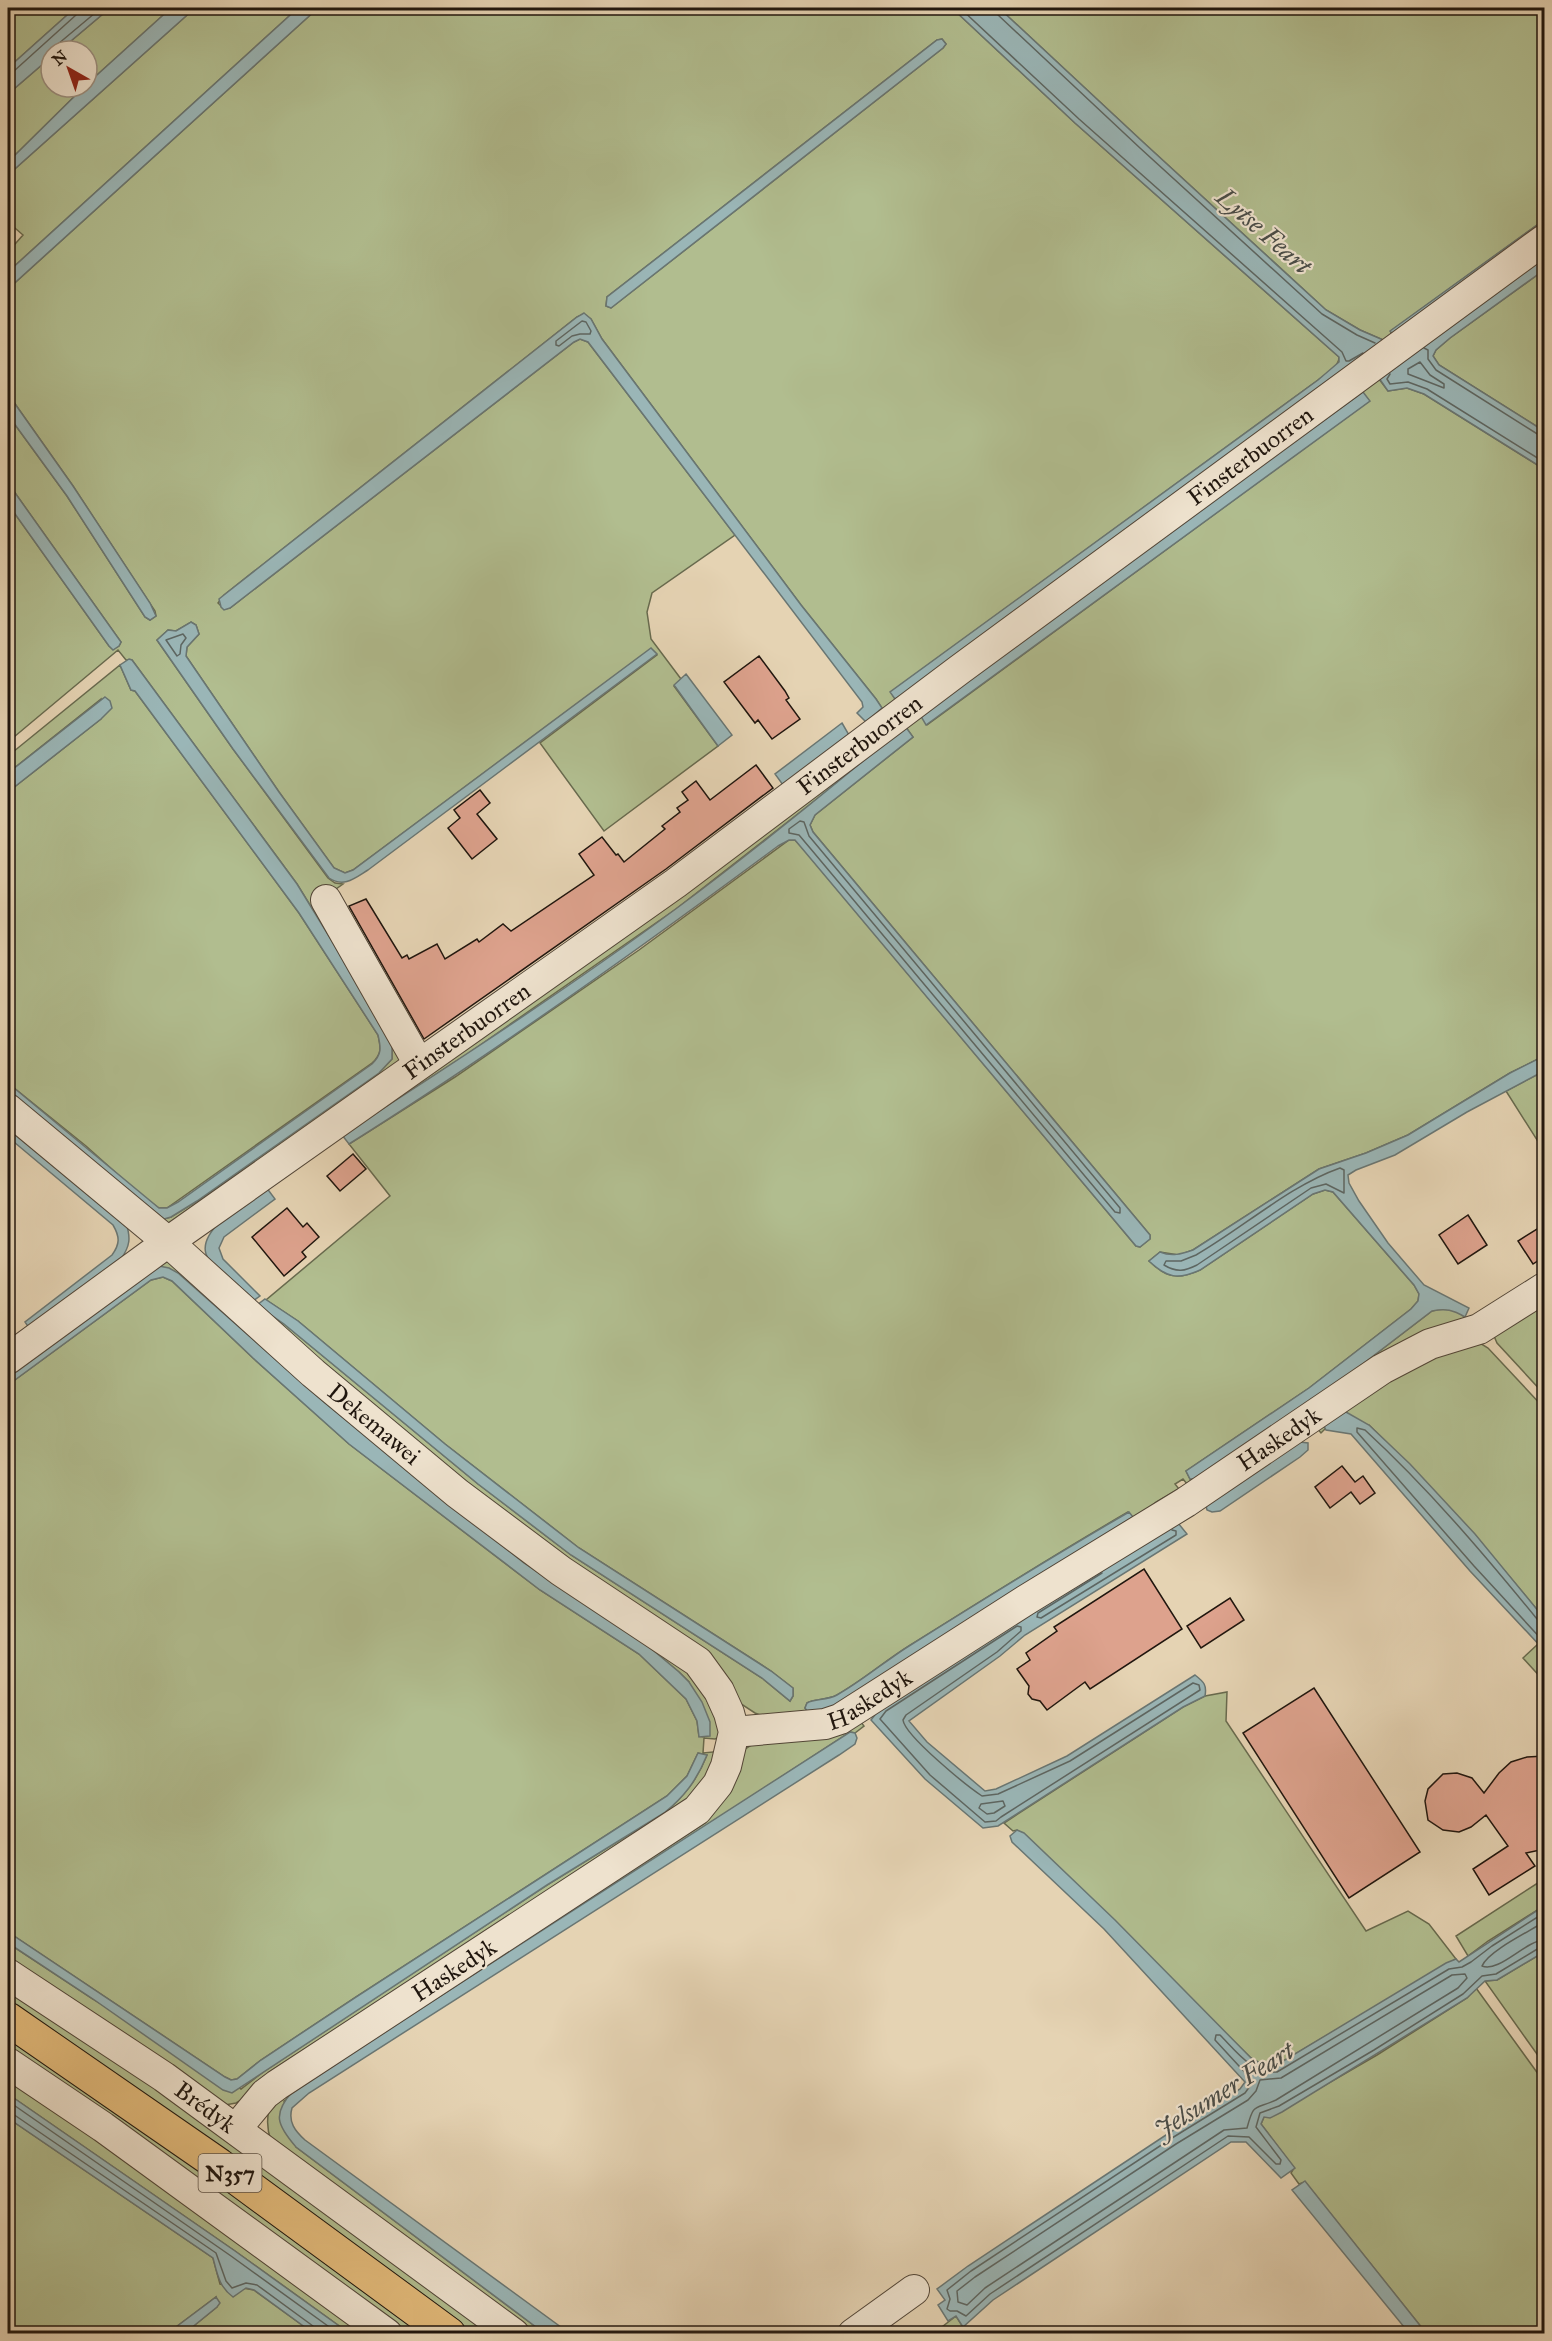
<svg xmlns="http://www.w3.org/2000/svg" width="1552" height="2341" font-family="'IM FELL Great Primer',serif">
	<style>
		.green { fill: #b1bd8f; stroke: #686a4e; stroke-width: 1.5; fill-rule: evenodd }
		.water { fill: #9ab6b7; stroke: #697673; stroke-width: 1.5 }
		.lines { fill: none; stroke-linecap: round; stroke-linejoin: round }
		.shore { stroke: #5d6662; stroke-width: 1.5 }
		.building { fill: #dda28d; stroke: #20160e; stroke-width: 1.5 }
		.minor-casing { stroke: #514537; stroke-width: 32 }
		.major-casing { stroke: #20160e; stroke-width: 35 }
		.minor { stroke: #eee2ce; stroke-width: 30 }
		.major { stroke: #e2ba7a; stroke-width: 33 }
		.labels { text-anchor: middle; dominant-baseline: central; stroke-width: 4.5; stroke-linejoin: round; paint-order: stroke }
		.shield { fill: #eee2ce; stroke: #5e5348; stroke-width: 1.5 }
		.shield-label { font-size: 22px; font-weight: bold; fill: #20160e }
		.street-label { font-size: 24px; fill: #20160e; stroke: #eee2ce }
		.water-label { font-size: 26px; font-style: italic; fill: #4b4e49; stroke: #eee2ce }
	</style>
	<rect width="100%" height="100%" fill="#e5d3b3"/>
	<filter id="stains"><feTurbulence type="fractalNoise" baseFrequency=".00333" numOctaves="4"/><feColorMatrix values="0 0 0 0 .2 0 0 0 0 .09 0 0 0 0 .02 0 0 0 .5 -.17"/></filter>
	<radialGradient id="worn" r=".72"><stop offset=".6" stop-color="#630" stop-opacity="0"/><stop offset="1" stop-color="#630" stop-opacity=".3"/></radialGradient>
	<path class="green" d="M8 8H75L8 68Z
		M110 8H171L87 84V51H59Z
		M195 8H298L8 272V252L23 235 8 222V175Z
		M318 8H952L1075 123 1339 357C1339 367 1326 374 1318 380L891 692 895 699 927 681 1362 359 1367 360 1376 359 919 693C908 701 880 727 866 722L882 708 876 699 801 605 602 339 591 319 584 314 577 317 224 595 218 603 224 609 230 608 574 342 580 339 588 342 735 535 652 593 647 612 651 639 681 679 674 686 718 746 604 831 540 743 657 655 651 649 353 870 345 873 334 868 279 792 186 656 187 647 199 634 196 625 191 622 176 631 168 630 157 640 233 749 328 878 335 883 343 884 319 901 406 1052 399 1069 183 1223C167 1228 157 1225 144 1216L8 1103V1093L142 1208 164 1219 171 1217 197 1201 379 1073 392 1059V1044L384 1025 297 884 132 660H126L118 650 8 742V504L109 646 113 649 119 646 121 642 8 483V415L67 496 145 617 150 620 156 616 155 611 73 486 8 394V289ZM942 39 946 44 943 48 611 308 606 306 607 297 937 40Z
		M999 8H1544V220L1391 331 1390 343 1360 330 1326 310 1144 143Z
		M51 57V87H84L8 162V94Z
		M1544 270V431L1439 365 1433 356 1436 350 1450 338Z
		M1382 366 1385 372 1379 379 1388 391 1407 388 1424 394 1544 469V1056L1510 1073 1408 1135 1366 1153 1319 1169 1193 1250 1179 1255 1160 1252 1149 1261C1166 1278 1178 1280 1200 1270L1313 1194 1325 1190 1333 1192 1414 1285 1419 1294 1418 1301 1411 1309 1309 1388 1186 1471 1190 1479H1194L1334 1386 1432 1311C1446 1307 1459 1309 1468 1321L1438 1333 1389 1359 1202 1485 1193 1487 1188 1485 1183 1479 1175 1484 1179 1489 1156 1502 1106 1545 865 1698 825 1717 791 1720H773L755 1713 735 1700 706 1660 691 1648C636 1613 580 1579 528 1540 432 1468 341 1390 252 1309L257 1305 284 1324 478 1484 571 1555 762 1678 790 1701 793 1696V1688L771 1671 579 1548 445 1444 298 1321 266 1300 390 1196 349 1144 455 1077 639 950 789 840H795L806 852 1136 1246 1140 1247 1150 1239V1235L813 832 810 825 815 815 913 737 905 726 835 785 676 909 463 1057 342 1135 338 1129 415 1074 419 1079 655 916 773 827 770 822 915 708ZM1362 392 1369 401 927 725 920 713ZM1128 1512 1133 1518 841 1707 826 1712 808 1711 805 1708 807 1703C815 1698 826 1701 837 1695 862 1681 885 1661 909 1646 982 1600 1054 1555 1128 1512Z
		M120 665 131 690 135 691 299 913 378 1035C381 1048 382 1054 372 1063L167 1208H159L142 1196 86 1146 8 1083V792L101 719V699L8 773V756Z
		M1544 1071V1151L1506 1091Z
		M170 1257 690 1663 723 1736 715 1739 704 1738 703 1753 723 1751 709 1786 254 2093 236 2103 225 2105 8 1964V1943L93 1999 241 2089 266 2070 547 1885 664 1813C684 1797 697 1780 707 1755L698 1753 687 1776 667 1796 356 1997 261 2060 237 2079 231 2080 225 2077 8 1932V1385L151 1280 163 1277 172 1281 253 1358 349 1444 540 1590 639 1654 686 1699 697 1721 699 1736 704 1737 689 1682 679 1672 642 1641 524 1563 325 1403 159 1266Z
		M1544 1294V1394L1497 1343 1494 1336Z
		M1475 1340 1488 1348 1544 1408V1618C1489 1551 1432 1485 1369 1425L1326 1428 1321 1433 1316 1427 1385 1373Z
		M1538 1644 1544 1650V1681L1523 1658Z
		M1227 1692 1226 1721 1366 1931 1408 1911 1429 1924 1456 1959 1275 2066H1265L1251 2058 1017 1830 1013 1831 1004 1823 1183 1707 1205 1696Z
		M857 1717 864 1726 855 1733 850 1732 284 2101 296 2147 544 2333H528L271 2141C266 2127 266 2115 272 2100L699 1818 745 1749 756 1742Z
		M1544 1879V1906L1488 1941 1468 1956 1456 1936Z
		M1544 1952V2064L1485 1981 1497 1980Z
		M8 1982 501 2333H470L171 2115 8 2004Z
		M1476 1988 1544 2082V2333H1426L1305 2182 1299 2184 1291 2173 1294 2168 1261 2124 1264 2117H1270L1377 2055 1467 1998Z
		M8 2034 428 2333H397L8 2056Z
		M8 2071 377 2333H349L235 2251 8 2094Z
		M8 2118 213 2258 220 2284 254 2290 313 2333H185L217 2307 216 2297 168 2333H8Z
		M956 2316 963 2327 954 2333 933 2334Z"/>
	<path class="water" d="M75 8H110L59 51H51V57L8 94V68Z
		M171 8H195L8 175V162L84 87H87V84Z
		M298 8H318L8 289V272Z
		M952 8H999L1144 143 1326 310 1360 330 1390 343 1544 252V270L1450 338 1436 350 1433 356 1439 365 1544 431V469L1424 394 1407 388 1388 391 1379 378 927 681 895 699 890 692 1318 380 1339 362V357L1075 123Z
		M942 39 946 44 943 48 611 308 606 306 607 297 937 40Z
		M1544 220V229L1392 333 1390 331Z
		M584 313 591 319 602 339 801 605 876 699 882 708 866 722 857 713 863 707 862 702 588 342 580 339 574 342 230 608 224 610 221 607 219 599 224 595 577 317Z
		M1363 392 1370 401 926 725 919 713Z
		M8 394 73 486 150 603 156 616 150 620 145 617 67 496 8 415Z
		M8 483 121 642 119 646 113 650 109 646 8 504Z
		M191 622 196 625 199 634 187 647 186 656 279 792 334 868 345 873 353 870 651 648 657 654 368 870C355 878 344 888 329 878L233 749 157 640 168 630 176 631Z
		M129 659 132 660 297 884 384 1026 392 1044V1059L379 1073 197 1201 171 1217 164 1219 8 1093V1083L159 1208H167L178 1202 372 1064C382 1054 381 1048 378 1035L299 913 135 691 131 690 120 665Z
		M686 674 732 735 718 746 674 685Z
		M105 697 110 701 112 708 101 719 8 792V773Z
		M842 723 849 735 783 785 775 774Z
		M905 726 913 737 815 815 810 825 813 832 1150 1235V1239L1140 1247 1136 1246 795 840H789L778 846C638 950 497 1051 349 1144L342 1135C455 1062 569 988 677 908 755 850 831 788 905 726Z
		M1544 1056V1071L1467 1112 1395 1155 1356 1170 1348 1175 1349 1183 1359 1201 1388 1243 1424 1285 1469 1308 1465 1317C1453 1310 1446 1308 1432 1311L1334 1386 1194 1479H1190L1186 1471 1309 1388 1411 1309 1418 1301 1419 1294 1414 1285 1333 1192 1325 1190 1313 1194 1200 1270C1178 1280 1167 1278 1149 1261L1160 1252C1172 1257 1181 1254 1193 1250L1319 1169 1366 1153 1408 1135 1510 1073Z
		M8 1125 126 1223C131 1238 130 1246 121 1259L29 1328 25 1322 112 1255C120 1244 120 1237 113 1225L8 1137Z
		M266 1187 275 1199 224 1237 219 1248 223 1259 260 1296 253 1301C241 1290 211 1269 206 1254 198 1229 248 1200 266 1187Z
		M159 1266 169 1268 178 1273 325 1403 524 1563 642 1641 679 1672 689 1682 702 1702 710 1722V1736L699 1737 697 1721 686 1699 639 1654 540 1590 349 1444 253 1358 172 1281 163 1277 151 1280 8 1385V1373Z
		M265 1299 298 1321 445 1444 579 1548 771 1671 793 1688V1696L790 1701 762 1678 571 1555 478 1484 284 1324 257 1305Z
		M1346 1412 1369 1425 1410 1464 1475 1534 1544 1618V1650L1470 1571 1351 1434 1326 1430 1323 1424 1337 1414Z
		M1300 1442 1308 1443V1450L1300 1457 1220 1511 1212 1512 1207 1510 1206 1506Z
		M1129 1512 1133 1517 826 1712 807 1711 805 1708 807 1703C815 1698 826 1701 837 1695 862 1681 885 1661 909 1646 982 1600 1055 1555 1129 1512Z
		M1178 1523 1187 1534 1025 1635 1000 1656 909 1721 927 1742 985 1791 996 1789 1067 1756 1195 1675C1204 1682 1207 1685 1205 1696L1183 1707 998 1826 983 1828 925 1779 871 1720 881 1707Z
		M850 1732 855 1733 857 1738 855 1744 839 1755 309 2093 292 2108C288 2122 295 2131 305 2140L569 2333H544L296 2147C277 2125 272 2114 293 2091Z
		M698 1753 707 1755C697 1780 684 1797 664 1813L547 1885 232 2093 223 2090 93 1999 8 1943V1932L225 2077 231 2080 237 2079 261 2060 356 1997 667 1796 687 1776Z
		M1017 1830 1024 1833 1115 1920 1251 2058 1265 2066H1275L1446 1963 1456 1959 1459 1962 1544 1906V1952L1497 1980 1485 1981 1467 1998 1282 2112 1270 2118 1264 2117 1261 2124 1295 2168 1281 2178 1246 2142H1231L993 2300 963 2327 956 2316 948 2321 938 2305 945 2300 937 2289 968 2266 1169 2133 1240 2089 1245 2082 1104 1929 1012 1842 1010 1836Z
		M8 2094 235 2251 349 2333H313L254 2290 246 2288 233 2297C219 2287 217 2273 213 2258L8 2118Z
		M1305 2181 1426 2333H1409L1292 2190Z
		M216 2297 220 2303 217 2307 185 2333H168Z"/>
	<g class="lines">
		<path class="shore" d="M960 8 1079 119 1342 352 1346 361H1349L1363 353
			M995 8 997 14 1140 148 1322 314 1357 335 1375 343
			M55 51 58 44 101 8
			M8 72 14 71 76 15 79 8
			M582 321 586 322 591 331 590 334H580L572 336 559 346 556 345V341Z
			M1424 348 1428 350V359L1436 370 1539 435 1544 436
			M1420 362 1430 375 1444 384V388L1408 374V369Z
			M1390 374 1387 379 1390 384 1408 382 1427 389 1544 462
			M183 634 186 638 181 645 180 654 177 656 166 640Z
			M800 821 804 822 809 836 1120 1208V1213L1115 1212 810 848 799 835 789 833V829Z
			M1340 1168 1344 1170V1193L1326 1184 1311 1188 1197 1265C1185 1271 1177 1273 1164 1265L1166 1261H1181L1196 1255C1243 1228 1289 1186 1340 1168Z
			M1102 1573 1038 1613 1037 1617 1041 1618 1176 1535V1531L1172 1530
			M1544 1621 1537 1619C1483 1553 1428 1488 1365 1430L1357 1428V1432L1474 1566 1544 1642
			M1017 1626 1021 1627V1631L997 1652 906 1715 903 1720C905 1736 967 1786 982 1796L998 1794 1070 1761 1193 1683 1199 1685 1200 1690 1001 1817 996 1821 985 1822 930 1775 880 1719 886 1711Z
			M1003 1801 1005 1806 994 1813 987 1814 979 1808 981 1804Z
			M1544 1913 1492 1946 1471 1962 1462 1967 1449 1969 1277 2072C1252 2074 1236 2051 1220 2035H1216L1215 2040 1251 2079 1250 2086 1245 2093 1172 2138 971 2271 947 2290 950 2299 947 2309 950 2311H957L966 2316 990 2294 1228 2136 1249 2137 1276 2164H1280L1281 2160 1256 2127 1260 2113 1279 2106 1374 2050 1463 1994 1482 1976 1496 1974 1539 1948 1544 1947
			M1544 1922C1530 1931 1488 1951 1482 1966 1499 1973 1525 1941 1544 1940
			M1465 1974 1467 1978 1458 1988 1276 2100C1254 2110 1254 2102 1247 2128L1224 2130 985 2288 967 2305 958 2302 957 2291 975 2277 1176 2144 1248 2100 1256 2091 1260 2080 1281 2078 1452 1975Z
			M8 2101 231 2256 339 2334
			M8 2113 13 2114 216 2253 226 2281 232 2288 246 2283 257 2285 313 2326 316 2334"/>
	</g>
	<path class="building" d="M759 656 785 691 789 698 786 700 800 719 772 739 758 720 755 723 724 682Z
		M756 765 773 788 666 869 424 1039 349 906 366 899 402 958 407 955 409 959 437 944 445 959 477 939 479 942 503 924 511 931 594 875 579 854 602 837 616 855 618 854 624 862 665 829 662 826 680 812 677 808 688 800 682 792 696 781 710 800Z
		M480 790 490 803 477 814 497 839 472 859 448 828 460 818 454 810Z
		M353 1154 366 1169 340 1191 327 1176Z
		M287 1208 303 1227 307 1223 319 1237 302 1252 306 1257 284 1276 252 1237Z
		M1468 1215 1487 1245 1458 1264 1439 1235Z
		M1545 1224V1256L1533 1264 1518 1241Z
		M1342 1466 1355 1482 1363 1476 1375 1493 1360 1504 1351 1492 1330 1508 1315 1487Z
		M1144 1569 1182 1629 1090 1689 1085 1682 1047 1710 1040 1701 1032 1699 1028 1694 1029 1686 1017 1669 1030 1660 1026 1653 1057 1631 1054 1627Z
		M1230 1598 1244 1620 1201 1648 1187 1626Z
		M1314 1688 1420 1852 1349 1898 1243 1733Z
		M1545 1756V1849L1526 1853 1535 1866 1489 1895 1473 1869 1508 1846 1486 1815 1471 1827 1459 1832 1443 1830 1428 1820 1425 1801 1428 1789 1443 1774 1457 1773 1472 1778 1484 1793 1499 1773 1511 1762 1527 1757Z"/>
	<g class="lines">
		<g class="minor-casing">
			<g id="minor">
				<path d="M326 900 419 1064"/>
				<path id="s1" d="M8 1109 168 1242 313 1373 457 1493 561 1571 698 1662 719 1691 729 1713 734 1732 726 1766 718 1784 697 1810 277 2085 265 2094 236 2129"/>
				<path id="s2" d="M8 1359 168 1242 676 883 959 670 1544 240"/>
				<path id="s3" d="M734 1732 825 1724 840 1719 1026 1600 1186 1502 1382 1369 1430 1344 1479 1329 1544 1288"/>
				<path id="s4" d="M8 1974 164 2077 514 2334"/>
				<path d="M8 2063 103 2127 387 2334"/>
				<path d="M853 2334 914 2290"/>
			</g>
		</g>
		<g class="major-casing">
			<path id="major" d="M8 2019 219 2165 449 2334"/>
		</g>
		<use href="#minor" class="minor"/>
		<use href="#major" class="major"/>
	</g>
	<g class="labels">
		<rect class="shield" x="198.5" y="2154" width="63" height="38" rx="4.5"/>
		<g class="shield-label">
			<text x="230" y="2173">N357</text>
		</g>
		<g class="street-label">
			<text stroke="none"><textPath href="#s2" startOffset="1536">Finsterbuorren</textPath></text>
			<text stroke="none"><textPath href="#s2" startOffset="1050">Finsterbuorren</textPath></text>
			<text stroke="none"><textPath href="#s2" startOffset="564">Finsterbuorren</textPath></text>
			<text stroke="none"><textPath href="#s1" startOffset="483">Dekemawei</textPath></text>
			<text stroke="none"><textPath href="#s3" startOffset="628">Haskedyk</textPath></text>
			<text stroke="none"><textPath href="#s3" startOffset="142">Haskedyk</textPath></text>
			<text transform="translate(454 1970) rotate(-33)">Haskedyk</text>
			<text stroke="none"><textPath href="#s4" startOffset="238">Brédyk</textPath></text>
		</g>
		<g class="water-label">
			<text transform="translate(1264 231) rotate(41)">Lytse Feart</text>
			<text transform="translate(1224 2090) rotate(-32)">Jelsumer Feart</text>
		</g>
	</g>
	<rect width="1552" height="2341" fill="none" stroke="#e5d3b3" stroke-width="30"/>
	<rect x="9" y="9" width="1534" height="2323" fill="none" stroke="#20160e" stroke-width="3"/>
	<rect x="15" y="15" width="1522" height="2311" fill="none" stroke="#20160e" stroke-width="1.5"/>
	<g transform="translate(69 69) rotate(320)"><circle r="28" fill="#eee2ce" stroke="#9c9081" stroke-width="1.5"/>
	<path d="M0-4.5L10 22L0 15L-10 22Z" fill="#8f2418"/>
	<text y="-9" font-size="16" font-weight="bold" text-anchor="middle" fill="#20160e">N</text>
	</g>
	<rect width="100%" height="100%" filter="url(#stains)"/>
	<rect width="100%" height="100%" fill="url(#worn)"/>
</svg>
